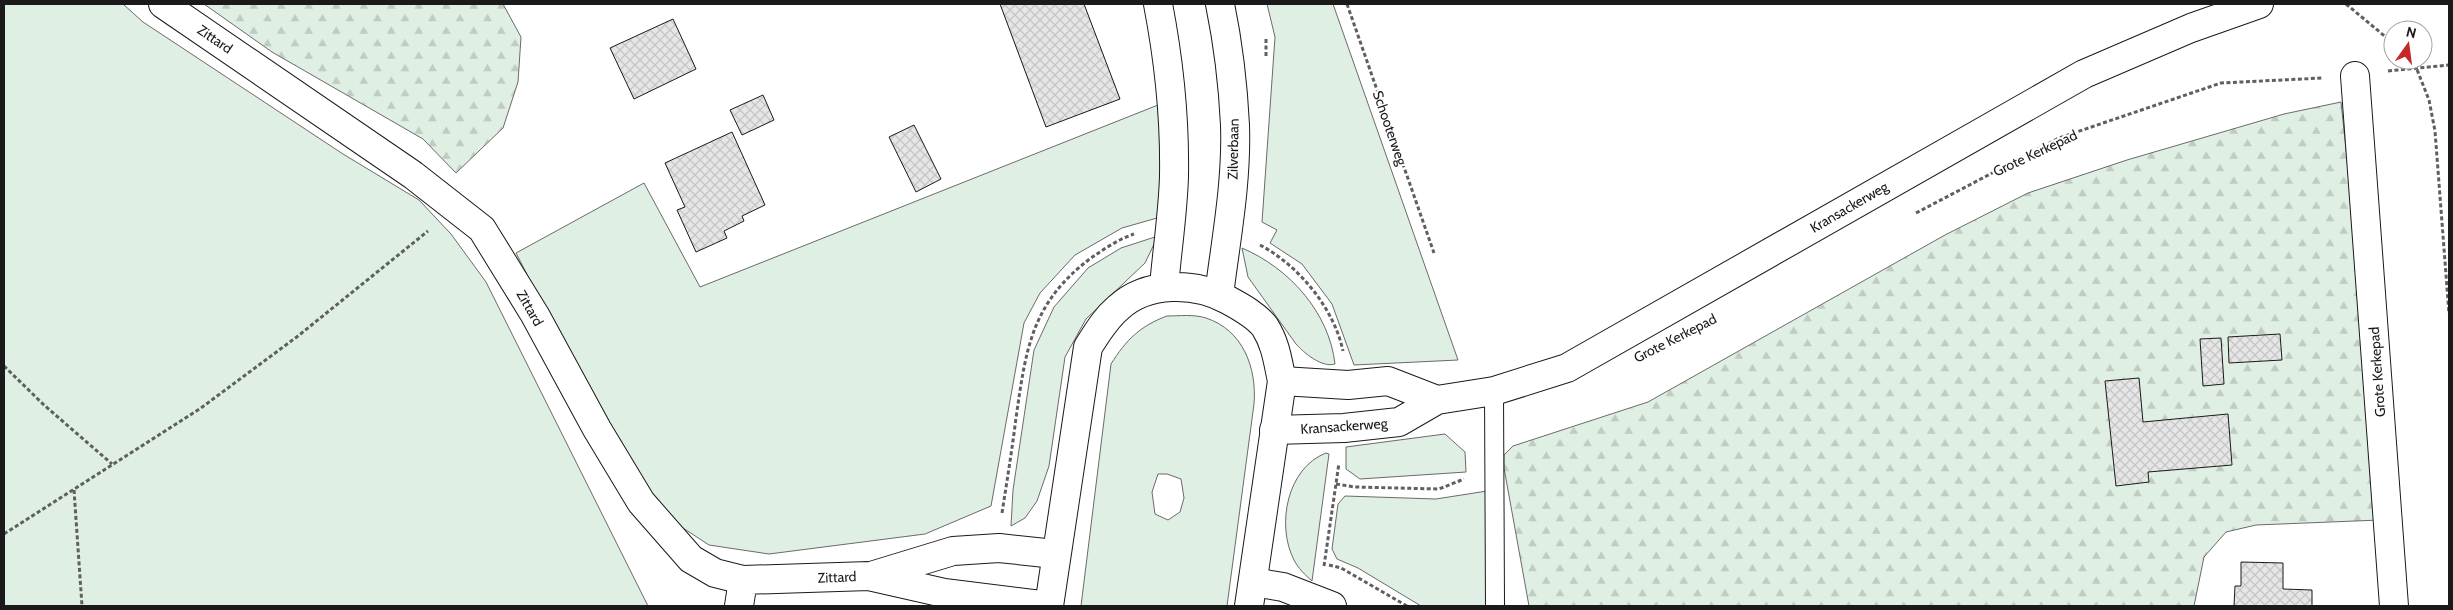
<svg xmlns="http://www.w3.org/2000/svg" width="2453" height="610" font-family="Cabin,sans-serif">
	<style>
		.green { fill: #e0efe3; stroke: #6a6a6a; fill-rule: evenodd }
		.forest { fill: url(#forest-firs); stroke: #6a6a6a }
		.building { fill: url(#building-cross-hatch); stroke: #1a1a1a }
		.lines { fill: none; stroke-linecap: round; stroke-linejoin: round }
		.lane-casing { stroke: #1a1a1a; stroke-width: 20 }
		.street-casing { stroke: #1a1a1a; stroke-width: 30 }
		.secondary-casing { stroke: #1a1a1a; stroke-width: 30 }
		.path { stroke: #5f5f5f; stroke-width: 3; stroke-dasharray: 4 2.5; stroke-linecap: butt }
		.lane { stroke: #fff; stroke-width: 18 }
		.street { stroke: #fff; stroke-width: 28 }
		.secondary { stroke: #fff; stroke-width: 28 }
		.labels { text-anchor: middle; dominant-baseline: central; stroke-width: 4; stroke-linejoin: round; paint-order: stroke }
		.street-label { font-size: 14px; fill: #1a1a1a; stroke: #fff }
	</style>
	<defs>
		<pattern id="forest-firs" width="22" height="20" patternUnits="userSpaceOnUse" patternTransform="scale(1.25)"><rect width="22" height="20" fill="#e0efe3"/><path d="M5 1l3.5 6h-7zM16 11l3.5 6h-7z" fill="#c0ccc2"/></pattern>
		<pattern id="building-cross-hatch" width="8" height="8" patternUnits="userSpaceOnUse" patternTransform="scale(1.25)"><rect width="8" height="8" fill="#e6e6e6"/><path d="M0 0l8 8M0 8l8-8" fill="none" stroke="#c5c5c5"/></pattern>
	</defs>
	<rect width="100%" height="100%" fill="#fff"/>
	<path class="green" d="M4 4H123L143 22 343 154 419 200 451 234 486 282 648 606H4Z
		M1267 4H1333L1458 360 1354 365 1332 304 1302 264 1270 243 1277 230 1262 222 1275 37Z
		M1158 105 1163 156 1157 218 1122 228 1075 255 1040 293 1024 323 991 506 925 534 769 554 709 545 651 507 608 433 516 253 644 183 700 287Z
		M1158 236 1145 263 1086 319 1065 357 1049 466 1037 501 1025 518 1011 526 1013 490 1034 350 1054 307 1088 268 1121 248Z
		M1242 248C1289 268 1329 312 1335 364 1322 368 1304 353 1296 344L1248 277Z
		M1167 316C1179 316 1194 314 1206 318 1243 330 1257 368 1254 404L1227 606H1081L1111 364C1126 340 1140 326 1167 316ZM1158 474H1167L1181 479 1184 498 1180 512 1168 520 1155 514 1152 492Z
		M1445 434 1465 452 1466 472 1360 479 1346 469V447Z
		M1326 453 1329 454 1312 581C1305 575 1298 568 1294 560 1276 525 1287 468 1326 453Z
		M1487 491 1494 606H1421L1358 568 1337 559 1332 549 1338 504 1345 496 1436 499Z"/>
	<path class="forest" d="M204 4H503L521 37 518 82 503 128 456 173 423 139 272 52Z
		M2341 102 2376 432 2380 520 2256 525 2226 532 2204 557 2194 606H1529L1504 468V455L1513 446 1648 402 1945 235 2028 193 2127 160 2284 114Z"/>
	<path class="building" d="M1000 4H1084L1120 99 1046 127Z
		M673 19 696 69 634 99 610 48Z
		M763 95 774 120 742 135 730 110Z
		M914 125 941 179 916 192 889 137Z
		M732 132 765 205 742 216 744 221 724 231 727 238 696 252 677 210 685 207 665 163Z
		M2280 334 2282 360 2229 363 2228 337Z
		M2221 338 2224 384 2203 386 2200 339Z
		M2139 378 2143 422 2228 414 2232 465 2148 472 2149 482 2116 486 2105 381Z
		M2241 562 2283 563V589L2312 590V606H2234L2235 586H2241Z"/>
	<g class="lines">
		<g class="lane-casing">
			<path id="lane" d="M1494 391 1495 606"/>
		</g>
		<g class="street-casing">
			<path id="street" d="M163 4 413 175 482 229 535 315 597 429 641 502 691 559 715 573 743 580 869 576 944 593 1049 606
				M2355 76 2394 606
				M1282 381 1348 385 1388 381 1437 400
				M1274 430 1344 428 1399 422 1437 400 1494 391 1567 368 2084 74 2191 28 2259 4
				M871 576 953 551 999 548 1055 554
				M739 606 743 580"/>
		</g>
		<g class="secondary-casing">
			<path id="secondary" d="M1158 4C1169 61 1175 118 1174 176 1173 213 1167 250 1164 287
				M1219 295C1226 239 1237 182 1235 125 1233 84 1228 43 1220 4
				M1253 582 1283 587 1332 606
				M1049 606 1088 347C1097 333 1105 319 1118 308 1147 281 1195 282 1228 300 1241 307 1257 316 1265 327 1276 344 1278 363 1282 381L1249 606"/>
		</g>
		<path class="path" d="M1347 4 1434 253
			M2346 4 2393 43
			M1266 39V56
			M2409 60 2416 67 2429 100 2435 131 2449 314
			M2388 71 2449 65
			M1916 213 2059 138 2221 83 2322 78
			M1260 245C1298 265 1334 308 1343 351
			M4 366 44 405 112 464
			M1336 484 1355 487 1439 489 1464 479
			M74 490 82 606
			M1002 513C1007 481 1012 450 1016 418 1026 349 1031 303 1091 258 1104 249 1119 239 1134 234
			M4 534 201 408 298 336 428 231
			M1329 565 1341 568 1407 606
			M1324 566 1339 463"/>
		<use href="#lane" class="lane"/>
		<use href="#street" class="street"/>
		<use href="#secondary" class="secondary"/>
	</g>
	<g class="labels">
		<g class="street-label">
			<text transform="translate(215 39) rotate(34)">Zittard</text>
			<text transform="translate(1390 128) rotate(71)">Schooterweg</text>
			<text transform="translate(1233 149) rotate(-89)">Zilverbaan</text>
			<text transform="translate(2035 153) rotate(-25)">Grote Kerkepad</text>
			<text transform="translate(1849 207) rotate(-30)">Kransackerweg</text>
			<text transform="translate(530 308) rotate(60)">Zittard</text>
			<text transform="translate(1675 338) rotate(-27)">Grote Kerkepad</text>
			<text transform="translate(2377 372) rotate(-94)">Grote Kerkepad</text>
			<text transform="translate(1344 426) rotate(-4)">Kransackerweg</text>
			<text transform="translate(837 577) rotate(-2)">Zittard</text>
		</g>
	</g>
	<rect width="2453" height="610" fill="none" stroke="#1a1a1a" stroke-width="10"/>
	<g transform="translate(2408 45) rotate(14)"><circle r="24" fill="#ffffff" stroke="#a3a3a3"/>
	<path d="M0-4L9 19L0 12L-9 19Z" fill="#c62828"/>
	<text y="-8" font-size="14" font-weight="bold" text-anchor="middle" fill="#1a1a1a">N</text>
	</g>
</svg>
